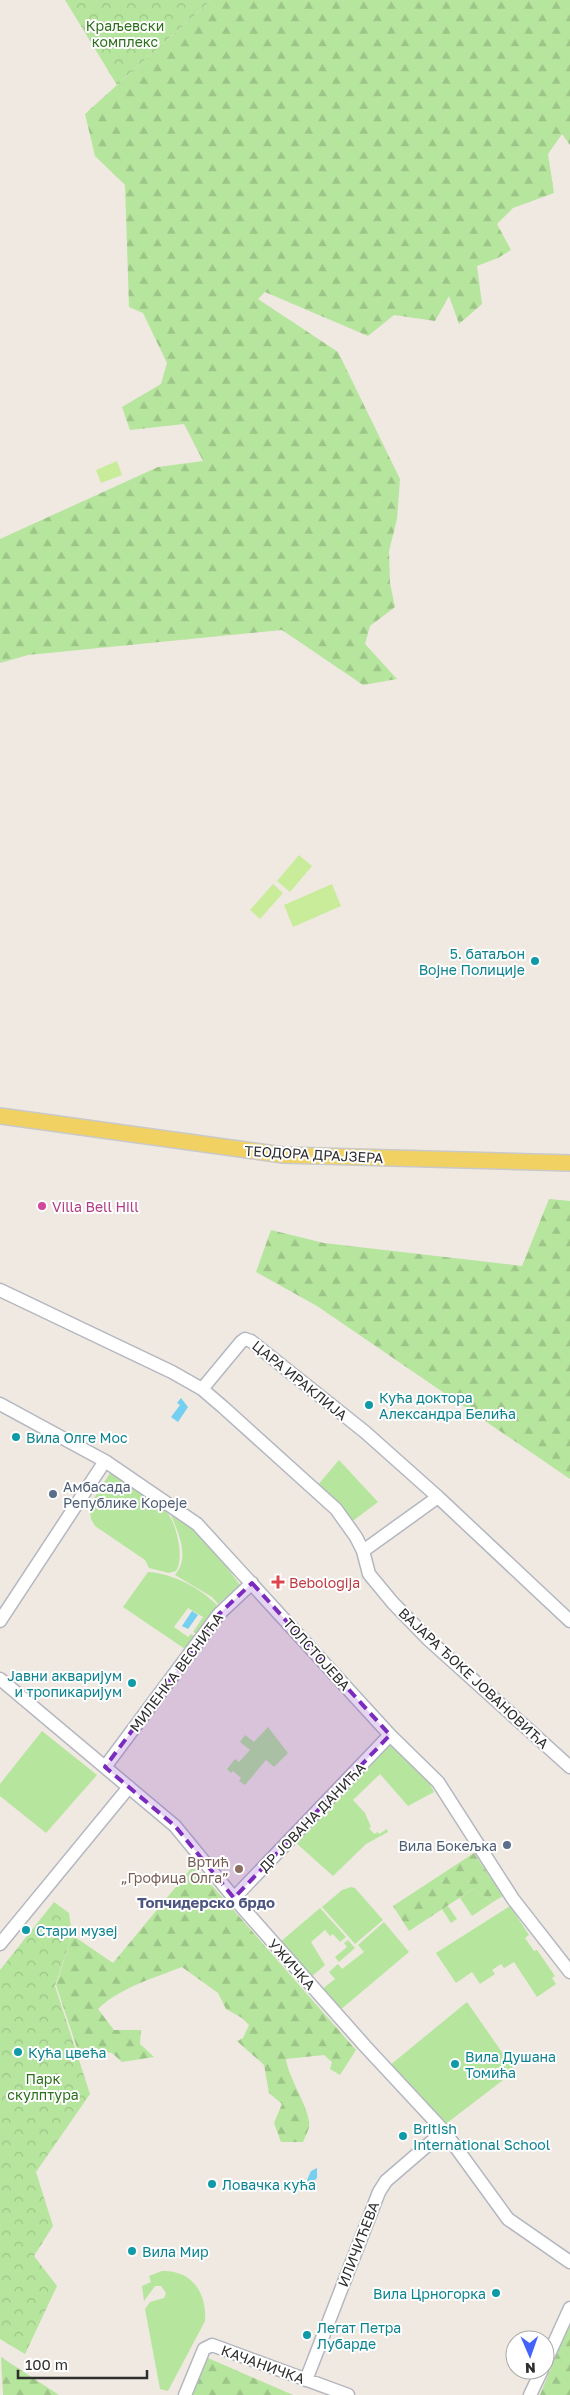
<svg xmlns="http://www.w3.org/2000/svg" width="570" height="2395" font-family="'Golos Text',sans-serif">
	<style>
		.grass { fill: #b6e59e }
		.forest { fill: url(#forest-firs) }
		.park { fill: url(#park-crowns) }
		.pitch { fill: #c9ec9a }
		.water { fill: #75cff0 }
		.lines { fill: none; stroke-linecap: round; stroke-linejoin: round }
		.minor-casing { stroke: #b4b7c1; stroke-width: 15 }
		.major-casing { stroke: #c9c9c9; stroke-width: 18 }
		.minor { stroke: #fff; stroke-width: 12 }
		.major { stroke: #f2d163; stroke-width: 15 }
		.marked { fill: #7b2cbf; fill-opacity: 0.2; stroke: #7b2cbf; stroke-width: 4; stroke-dasharray: 10 6; stroke-linejoin: round }
		.culture-dot { fill: #0f9aa8; stroke: #fff; stroke-width: 2 }
		.hotel-dot { fill: #d1479c; stroke: #fff; stroke-width: 2 }
		.service-dot { fill: #5c6f8a; stroke: #fff; stroke-width: 2 }
		.health-dot { fill: #e0444e; stroke: #fff; stroke-width: 2 }
		.education-dot { fill: #8d6e63; stroke: #fff; stroke-width: 2 }
		.labels { text-anchor: middle; dominant-baseline: central; stroke-width: 4; stroke-linejoin: round; paint-order: stroke }
		.park-label { font-size: 14px; fill: #2c6e1b; stroke: #fff }
		.culture-label { font-size: 14px; fill: #0d838f; stroke: #fff; text-anchor: start }
		.street-label { font-size: 14px; fill: #2e2e2e; stroke: #fff }
		.hotel-label { font-size: 14px; fill: #b23c85; stroke: #fff; text-anchor: start }
		.service-label { font-size: 14px; fill: #4e5e75; stroke: #fff; text-anchor: start }
		.health-label { font-size: 14px; fill: #be3a42; stroke: #fff; text-anchor: start }
		.education-label { font-size: 14px; fill: #785e54; stroke: #fff; text-anchor: end }
		.neighbourhood-label { font-size: 15px; font-weight: bold; fill: #4d5680; stroke: #fff }
	</style>
	<defs>
		<pattern id="forest-firs" width="22" height="20" patternUnits="userSpaceOnUse" patternTransform="scale(1.25)"><rect width="22" height="20" fill="#b6e59e"/><path d="M5 1l3.5 6h-7zM16 11l3.5 6h-7z" fill="#9dc588"/></pattern>
		<pattern id="park-crowns" width="20" height="18" patternUnits="userSpaceOnUse" patternTransform="scale(1.25)"><rect width="20" height="18" fill="#b6e59e"/><path d="M2 6a3 3 0 1 1 6 0M12 15a3 3 0 1 1 6 0" fill="none" stroke="#9dc588"/></pattern>
	</defs>
	<rect width="100%" height="100%" fill="#efe9e1"/>
	<path class="grass" d="M339 1460 378 1502 350 1523 317 1486Z
		M110 1473C127 1485 152 1497 166 1511 176 1521 185 1559 176 1571L169 1573 149 1568 145 1560 95 1526 91 1519 89 1506Z
		M171 1515C200 1525 222 1561 240 1585L218 1604 212 1597 175 1575C190 1557 179 1535 171 1515Z
		M148 1572C172 1573 200 1588 217 1605L197 1634 193 1632 203 1617 188 1608 174 1627 188 1637 191 1634 195 1636 185 1649 123 1607Z
		M268 1727 288 1753 274 1767 266 1760 245 1785 239 1781 241 1778 233 1771 231 1773 227 1769 235 1759 239 1762 250 1750 240 1742 245 1735 254 1742Z
		M42 1731 97 1775 46 1833 0 1796V1784Z
		M390 1745 429 1782 434 1792 408 1806 380 1774 353 1800 365 1813 371 1827 369 1828 374 1834 378 1832 379 1834 387 1829 388 1832 366 1844 333 1876 296 1843Z
		M351 1887 355 1888 383 1920 355 1944 322 1907 342 1890Z
		M473 1889 493 1902 472 1916 460 1898Z
		M448 1906 457 1919 451 1923 442 1909Z
		M510 1906 529 1935 525 1938 534 1951 537 1950 555 1976 552 1978 556 1984 537 1997 514 1962 504 1968 501 1964 492 1970 495 1974 480 1984 472 1972 456 1983 436 1953Z
		M320 1908 346 1937 340 1942 333 1934 330 1936 325 1930 311 1942 325 1965 310 1978 279 1943Z
		M384 1922 409 1952 339 2011 321 1990 335 1979 329 1972 338 1964 342 1969 364 1952 358 1945Z
		M348 1940 355 1948 339 1962 335 1957 347 1947 344 1943Z
		M467 2002 515 2071 443 2126 389 2066Z
		M162 2271C192 2270 207 2293 205 2321L168 2391 160 2389 145 2309 150 2302 164 2298 166 2293 161 2286H155L144 2301 142 2286 151 2282 149 2276Z"/>
	<path class="forest" d="M211 0H570V145L562 134 548 154 554 193 513 208 497 224 511 250 498 258 477 266 482 304 459 324 449 296 435 321 394 315 368 336 265 292 258 299 338 352 400 479 397 519 389 551 390 583 395 607 370 626 365 644 397 679 363 685 282 630 28 655 0 663V539L158 467 203 461 184 424 130 430 122 407 161 384 167 363 143 313 129 307 125 185 95 156 85 114Z
		M549 1199 570 1201V1479L317 1306 256 1272 271 1230 324 1243 522 1266Z
		M474 1853 503 1896 493 1902 473 1889 409 1931 393 1906Z
		M194 1865 356 2050 340 2075 330 2069 332 2062 324 2055 286 2059C288 2078 312 2112 309 2127 308 2132 305 2137 303 2142H281L274 2123 282 2104 269 2093 264 2065 237 2041 243 2038 249 2025 242 2018 226 2009 218 1993 182 1967C154 1978 119 1988 98 2009L114 2030H141L140 2044 154 2057 122 2062 112 2053 77 2048 56 1985 72 1935 113 1963Z
		M570 2322V2395H540Z
		M1 2357 59 2395H3Z
		M208 2358 293 2395H189Z"/>
	<path class="park" d="M65 0H211L117 85Z
		M54 1902 69 1913 72 1935 55 1986 90 2094 36 2172 53 2226 34 2256 57 2286 25 2354 0 2339V1970Z"/>
	<path class="pitch" d="M117 461 122 475 101 483 96 470Z
		M299 855 312 866 290 892 277 881Z
		M273 884 283 893 260 919 250 910Z
		M332 884 341 906 293 927 284 905Z"/>
	<path class="water" d="M181 1398 188 1407 178 1422 171 1417 180 1405 177 1403Z
		M192 1611 198 1615 188 1629 182 1626Z
		M317 2168V2178L310 2184 307 2180 311 2171Z"/>
	<g class="lines">
		<g class="minor-casing">
			<path id="minor" d="M0 1290 172 1372 202 1389 223 1407 336 1509 356 1537 363 1551 369 1574 393 1603 429 1640 570 1767
				M202 1389 241 1342 245 1339 251 1341 365 1432 438 1497 570 1621
				M0 1404 105 1461 197 1524 390 1735 438 1782 513 1899 570 1972
				M363 1551 438 1497
				M0 1621 105 1461
				M0 1679 175 1826 234 1898 365 2046 444 2131 508 2219 570 2262
				M105 1767 219 1614 252 1583
				M234 1898 390 1735
				M0 1944 129 1787
				M545 2363 570 2308
				M306 2380 379 2192 386 2181 444 2131
				M185 2395 204 2349 212 2345 348 2395
				M530 2395 542 2370"/>
		</g>
		<g class="major-casing">
			<path id="major" d="M0 1116 283 1155 570 1163"/>
		</g>
		<use href="#minor" class="minor"/>
		<use href="#major" class="major"/>
	</g>
	<path class="marked" d="M252 1583 390 1735 234 1898 175 1826 105 1767 219 1614Z"/>
	<g class="culture-dot">
		<circle cx="535" cy="961" r="5"/>
		<circle cx="369" cy="1405" r="5"/>
		<circle cx="16" cy="1437" r="5"/>
		<circle cx="132" cy="1683" r="5"/>
		<circle cx="26" cy="1930" r="5"/>
		<circle cx="18" cy="2052" r="5"/>
		<circle cx="455" cy="2064" r="5"/>
		<circle cx="403" cy="2136" r="5"/>
		<circle cx="212" cy="2184" r="5"/>
		<circle cx="132" cy="2251" r="5"/>
		<circle cx="496" cy="2293" r="5"/>
		<circle cx="307" cy="2335" r="5"/>
	</g>
	<circle class="hotel-dot" cx="42" cy="1206" r="5"/>
	<g class="service-dot">
		<circle cx="53" cy="1494" r="5"/>
		<circle cx="507" cy="1845" r="5"/>
	</g>
	<path class="health-dot" d="M275.5 1574.5h5v5h5v5h-5v5h-5v-5h-5v-5h5z"/>
	<circle class="education-dot" cx="239" cy="1869" r="5"/>
	<g class="labels">
		<g class="park-label">
			<text x="125" y="25">Краљевски<tspan x="125" dy="16">комплекс</tspan></text>
			<text x="43" y="2078">Парк<tspan x="43" dy="16">скулптура</tspan></text>
		</g>
		<g class="culture-label">
			<text x="525" y="953" text-anchor="end">5. батаљон<tspan x="525" dy="16">Војне Полиције</tspan></text>
			<text x="379" y="1397">Кућа доктора<tspan x="379" dy="16">Александра Белића</tspan></text>
			<text x="26" y="1437">Вила Олге Мос</text>
			<text x="122" y="1675" text-anchor="end">Јавни акваријум<tspan x="122" dy="16">и тропикаријум</tspan></text>
			<text x="36" y="1930">Стари музеј</text>
			<text x="28" y="2052">Кућа цвећа</text>
			<text x="465" y="2056">Вила Душана<tspan x="465" dy="16">Томића</tspan></text>
			<text x="413" y="2128">British<tspan x="413" dy="16">International School</tspan></text>
			<text x="222" y="2184">Ловачка кућа</text>
			<text x="142" y="2251">Вила Мир</text>
			<text x="486" y="2293" text-anchor="end">Вила Црногорка</text>
			<text x="317" y="2327">Легат Петра<tspan x="317" dy="16">Лубарде</tspan></text>
		</g>
		<g class="street-label">
			<text transform="translate(314 1154) rotate(3)">ТЕОДОРА ДРАЈЗЕРА</text>
			<text transform="translate(300 1380) rotate(39)">ЦАРА ИРАКЛИЈА</text>
			<text transform="translate(317 1654) rotate(48)">ТОЛСТОЈЕВА</text>
			<text transform="translate(176 1672) rotate(-53)">МИЛЕНКА ВЕСНИЋА</text>
			<text transform="translate(474 1678) rotate(43)">ВАЈАРА ЂОКЕ ЈОВАНОВИЋА</text>
			<text transform="translate(312 1817) rotate(-46)">ДР ЈОВАНА ДАНИЋА</text>
			<text transform="translate(292 1964) rotate(48)">УЖИЧКА</text>
			<text transform="translate(358 2244) rotate(-69)">ИЛИЧИЋЕВА</text>
			<text transform="translate(263 2364) rotate(20)">КАЧАНИЧКА</text>
		</g>
		<g class="hotel-label">
			<text x="52" y="1206">Villa Bell Hill</text>
		</g>
		<g class="service-label">
			<text x="63" y="1486">Амбасада<tspan x="63" dy="16">Републике Кореје</tspan></text>
			<text x="497" y="1845" text-anchor="end">Вила Бокељка</text>
		</g>
		<g class="health-label">
			<text x="289" y="1582">Bebologija</text>
		</g>
		<g class="education-label">
			<text x="229" y="1861">Вртић<tspan x="229" dy="16">„Грофица Олга”</tspan></text>
		</g>
		<g class="neighbourhood-label">
			<text x="206" y="1902">Топчидерско брдо</text>
		</g>
	</g>
	<g transform="translate(530 2355) rotate(178)"><circle r="24" fill="#ffffff" stroke="#ababab"/>
	<path d="M0-4L9 19L0 12L-9 19Z" fill="#4264fb"/>
	<text y="-8" font-size="14" font-weight="bold" text-anchor="middle" fill="#2e2e2e">N</text>
	</g>
	<path d="M18 2370v8h129v-8" fill="none" stroke="#2e2e2e" stroke-width="2.5"/>
	<text x="25" y="2370" font-size="15" fill="#2e2e2e" stroke="#ffffff" stroke-width="4" paint-order="stroke">100 m</text>
</svg>
